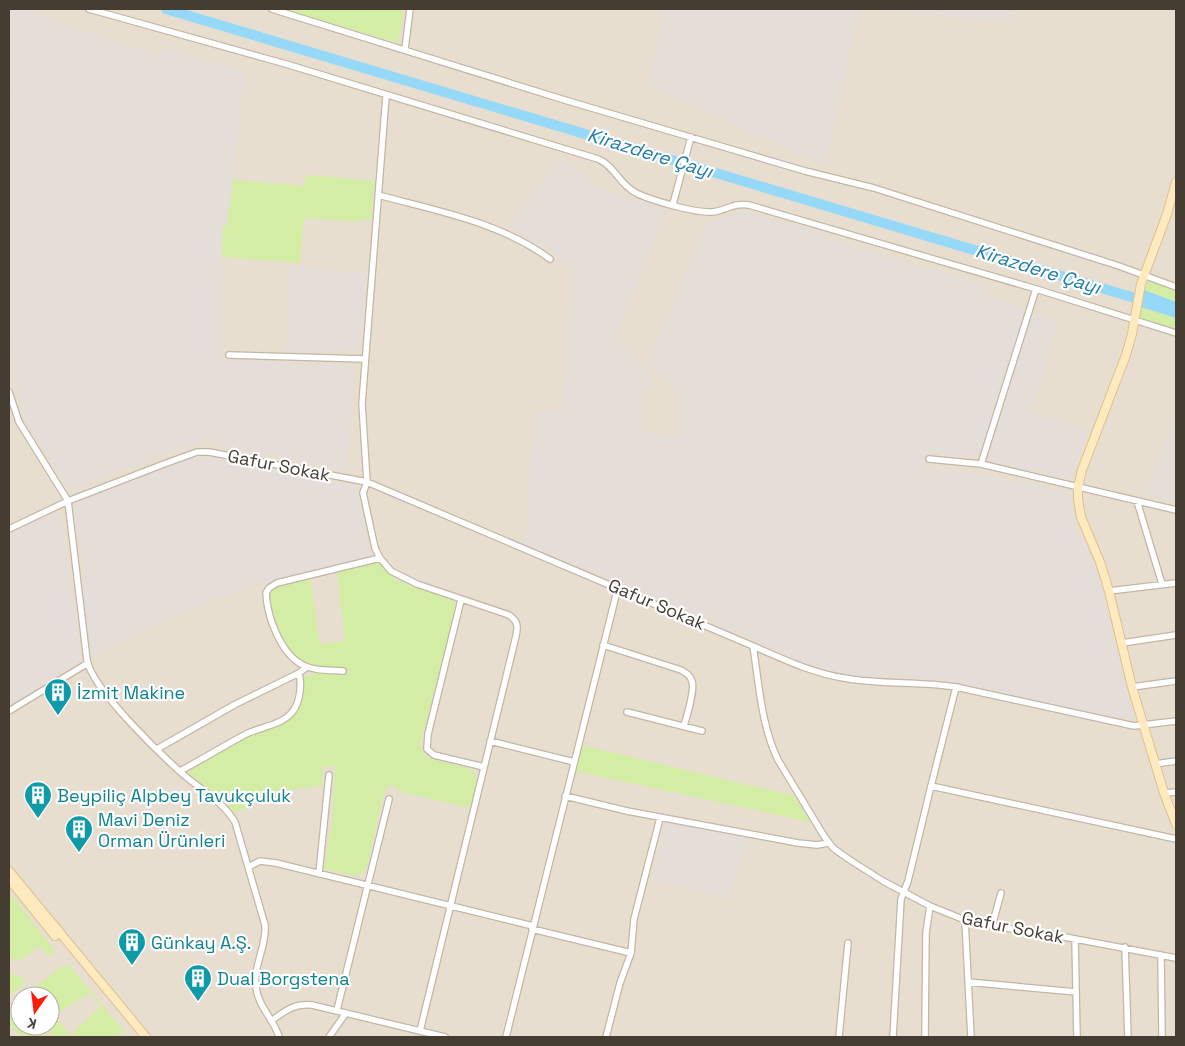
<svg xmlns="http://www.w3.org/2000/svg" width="1185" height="1046" font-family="'Space Grotesk',sans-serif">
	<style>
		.residential { fill: #e8decf; fill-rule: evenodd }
		.industrial { fill: #e5ddd7 }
		.green { fill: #d3eda5 }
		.water { fill: #95d8f8 }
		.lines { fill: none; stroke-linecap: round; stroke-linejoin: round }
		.river { stroke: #95d8f8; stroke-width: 10 }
		.street-casing { stroke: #c2b6a6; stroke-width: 8 }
		.secondary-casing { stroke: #dcc18d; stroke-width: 10 }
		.street { stroke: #fff; stroke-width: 5.5 }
		.secondary { stroke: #ffeac0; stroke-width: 8 }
		.labels { text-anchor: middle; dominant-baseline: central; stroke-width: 4.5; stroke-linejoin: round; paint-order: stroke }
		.street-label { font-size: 18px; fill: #453c32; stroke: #fff }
		.culture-label { font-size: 18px; fill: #0d838f; stroke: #fff; text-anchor: start }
		.water-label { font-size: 19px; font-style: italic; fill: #1e7bab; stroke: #fff }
	</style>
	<rect width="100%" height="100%" fill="#f3ece1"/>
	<path class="residential" d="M9 9H1176V1037H9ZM20 996H50V1026H20Z"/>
	<path class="industrial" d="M9 9H28L41 16 160 56 163 47 245 72 227 225 223 226 221 359 355 366 346 471 212 443V437L68 490 24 417 10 339 9 121 11 114V95L9 88Z
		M664 9H859L825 165 648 86Z
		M870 9H1016L1014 23Z
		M559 158 607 191 666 209 616 336 652 377V389H642V432H650V434L678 435 679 397 665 379 647 363 707 221 715 223 717 219 737 211H743L809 229 856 247 987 286 985 293 1026 309 1011 358 1009 357 980 454 976 458 925 452 924 469 981 475 1028 483 1066 491 1069 493 1079 530 1091 550 1097 564 1137 720 1133 721 941 680 847 675 812 667 748 637 723 629 717 626 714 621 695 612 693 615 525 543 535 411 562 412 571 288V269L564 264 548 246 535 244 509 225Z
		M290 267 366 273 360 347 356 351 286 352Z
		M1038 314 1058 321 1044 366H1046L1042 380 1030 412 1090 429 1073 476 1068 479 987 461 1031 317Z
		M1176 413V502L1144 495Z
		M191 456 208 457 355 486 372 559 251 585 155 625 91 657 82 577 86 568 78 544 73 503 77 499Z
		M56 511 60 512 81 661 9 707V534Z
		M667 822 749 837 727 899 652 880Z"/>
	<path class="green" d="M282 9H404L398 43Z
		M306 175 375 181 371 220 360 219V222L304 218 300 263 222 257 223 226 227 225 233 180 304 186Z
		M1148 282 1155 283 1176 290V302L1145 290V283Z
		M1141 307 1176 318V328L1162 325 1139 318Z
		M379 562 396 580 451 599C457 604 454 612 453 619L420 745 425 755 430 758 470 769C483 777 473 796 470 808L398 791 397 786H388L385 790 367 866 362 873 355 876 324 869 332 821 335 766 323 767 322 786 277 791 236 813 218 795 189 774 190 771 242 738 288 721 297 712 304 676H313L314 671 346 675 348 669C334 667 318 667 305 663 298 660 291 654 287 648 279 638 260 597 272 588 279 583 301 580 310 577L320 644 345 641 337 572Z
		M582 745 794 796 810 822 575 771Z
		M9 892 54 950 55 951 53 955 46 954 41 948H37L22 959 15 961 9 954Z
		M69 965 129 1037H126L122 1032 114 1037H77L73 1032 101 1006 89 993 58 1013 50 1003V996H44L36 986 61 967Z
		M9 966 11 974 20 976 25 982 9 996Z
		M20 999V1026H46L47 1037H20L9 1024V1008Z
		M55 1019 60 1022 72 1037H50V1021Z"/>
	<path class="water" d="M1144 290 1176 302V318L1141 307Z"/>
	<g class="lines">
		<path class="river" d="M166 9 1135 298"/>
		<g class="street-casing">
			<path id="street" d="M89 9 286 64 598 159C615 166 620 186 638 194 654 201 695 213 712 212 726 211 733 202 749 205L1036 289 1176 333
				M272 9 568 101 805 171 874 188 1119 266 1176 287
				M405 49 410 9
				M386 96 362 404 367 482 363 493 375 548 380 558 391 571 417 584 509 615C518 621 518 626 516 636L420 1031
				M378 195C437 211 500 222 550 259
				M673 204 691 137
				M229 355 365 359
				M9 392 19 422 68 501 87 660C92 689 161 755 185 776 203 791 222 801 235 822L265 925C267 946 253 965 256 987 258 1007 274 1019 279 1037
				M929 459 981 464 1176 510
				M981 464 1036 289
				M1137 501 1162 584
				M9 529 68 501 164 464 197 452H209L367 482 753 646C759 683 761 725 778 760L824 836 833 848 850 860 883 881 930 906 965 920 992 926 1054 935 1176 958
				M1109 591 1176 583
				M461 600 428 734 427 749 434 755 484 767
				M1122 643 1176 635
				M603 645 681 670C686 673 690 675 692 681 695 691 687 715 684 726
				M753 646C783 659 812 673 844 678 881 685 919 681 956 687L931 786 1176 839
				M343 671C330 670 312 671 301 664 280 652 267 616 266 593L269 588 277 583 380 558
				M956 687 1134 726 1176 721
				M1132 687 1176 681
				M9 711 88 663
				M627 712 702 731
				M490 741 574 762
				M157 749 234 705 299 673 307 667
				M1155 764 1176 761
				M180 771C203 759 225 745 248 733 262 727 284 724 293 711 300 702 302 684 299 673
				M1164 793 1176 792
				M565 796 627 811 798 843 817 845 828 843
				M248 867 260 861 276 863 533 926
				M319 873 329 775
				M965 920 971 1037
				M992 926 1001 893
				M532 929 631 953
				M1075 939 1077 1037
				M1125 947 1128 1037
				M1161 955 1162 1037
				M968 982 1076 992
				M337 1010 389 799
				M271 1021C285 1011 294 1003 312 1005L445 1037
				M329 1037 346 1013
				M506 1037 618 587
				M606 1037 620 983 631 953 634 919 660 818
				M839 1037 848 943
				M893 1037 901 899 908 881 931 786
				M925 1037 926 933 930 906"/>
		</g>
		<g class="secondary-casing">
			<path id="secondary" d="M1176 182 1167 214 1141 284 1132 334 1126 355 1082 470 1078 487V499L1081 517 1100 562 1109 591 1132 687 1164 793 1176 824
				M9 871 146 1037
				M9 879 55 936"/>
		</g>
		<use href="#street" class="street"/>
		<use href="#secondary" class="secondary"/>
	</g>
	<defs>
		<g id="building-pin" transform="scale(1.4375)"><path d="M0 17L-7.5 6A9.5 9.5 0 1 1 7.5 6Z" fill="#0f9aa8" stroke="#fff"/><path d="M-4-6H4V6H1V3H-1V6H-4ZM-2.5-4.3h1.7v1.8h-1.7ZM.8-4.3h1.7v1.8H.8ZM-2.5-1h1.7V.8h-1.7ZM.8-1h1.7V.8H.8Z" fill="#fff"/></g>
	</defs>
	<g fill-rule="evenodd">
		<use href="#building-pin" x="58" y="692"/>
		<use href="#building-pin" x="38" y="795"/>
		<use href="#building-pin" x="79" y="829"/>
		<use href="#building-pin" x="132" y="942"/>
		<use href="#building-pin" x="198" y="978"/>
	</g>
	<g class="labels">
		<g class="street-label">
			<text transform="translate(279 465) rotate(11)">Gafur Sokak</text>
			<text transform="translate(657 604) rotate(23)">Gafur Sokak</text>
			<text transform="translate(1013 927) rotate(11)">Gafur Sokak</text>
		</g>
		<g class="culture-label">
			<text x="77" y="692">İzmit Makine</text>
			<text x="57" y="795">Beypiliç Alpbey Tavukçuluk</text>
			<text x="98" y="819">Mavi Deniz<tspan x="98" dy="21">Orman Ürünleri</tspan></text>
			<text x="151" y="942">Günkay A.Ş.</text>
			<text x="217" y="978">Dual Borgstena</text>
		</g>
		<g class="water-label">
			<text transform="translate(650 153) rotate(17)">Kirazdere Çayı</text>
			<text transform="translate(1038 269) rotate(17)">Kirazdere Çayı</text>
		</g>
	</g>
	<rect width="1185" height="1046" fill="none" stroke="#453c32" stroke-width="20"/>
	<g transform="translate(35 1011) rotate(194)"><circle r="24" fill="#ffffff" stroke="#b5b1ad"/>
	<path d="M0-4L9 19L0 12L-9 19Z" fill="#ff1c0d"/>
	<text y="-8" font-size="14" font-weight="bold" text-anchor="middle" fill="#453c32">K</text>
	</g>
</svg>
